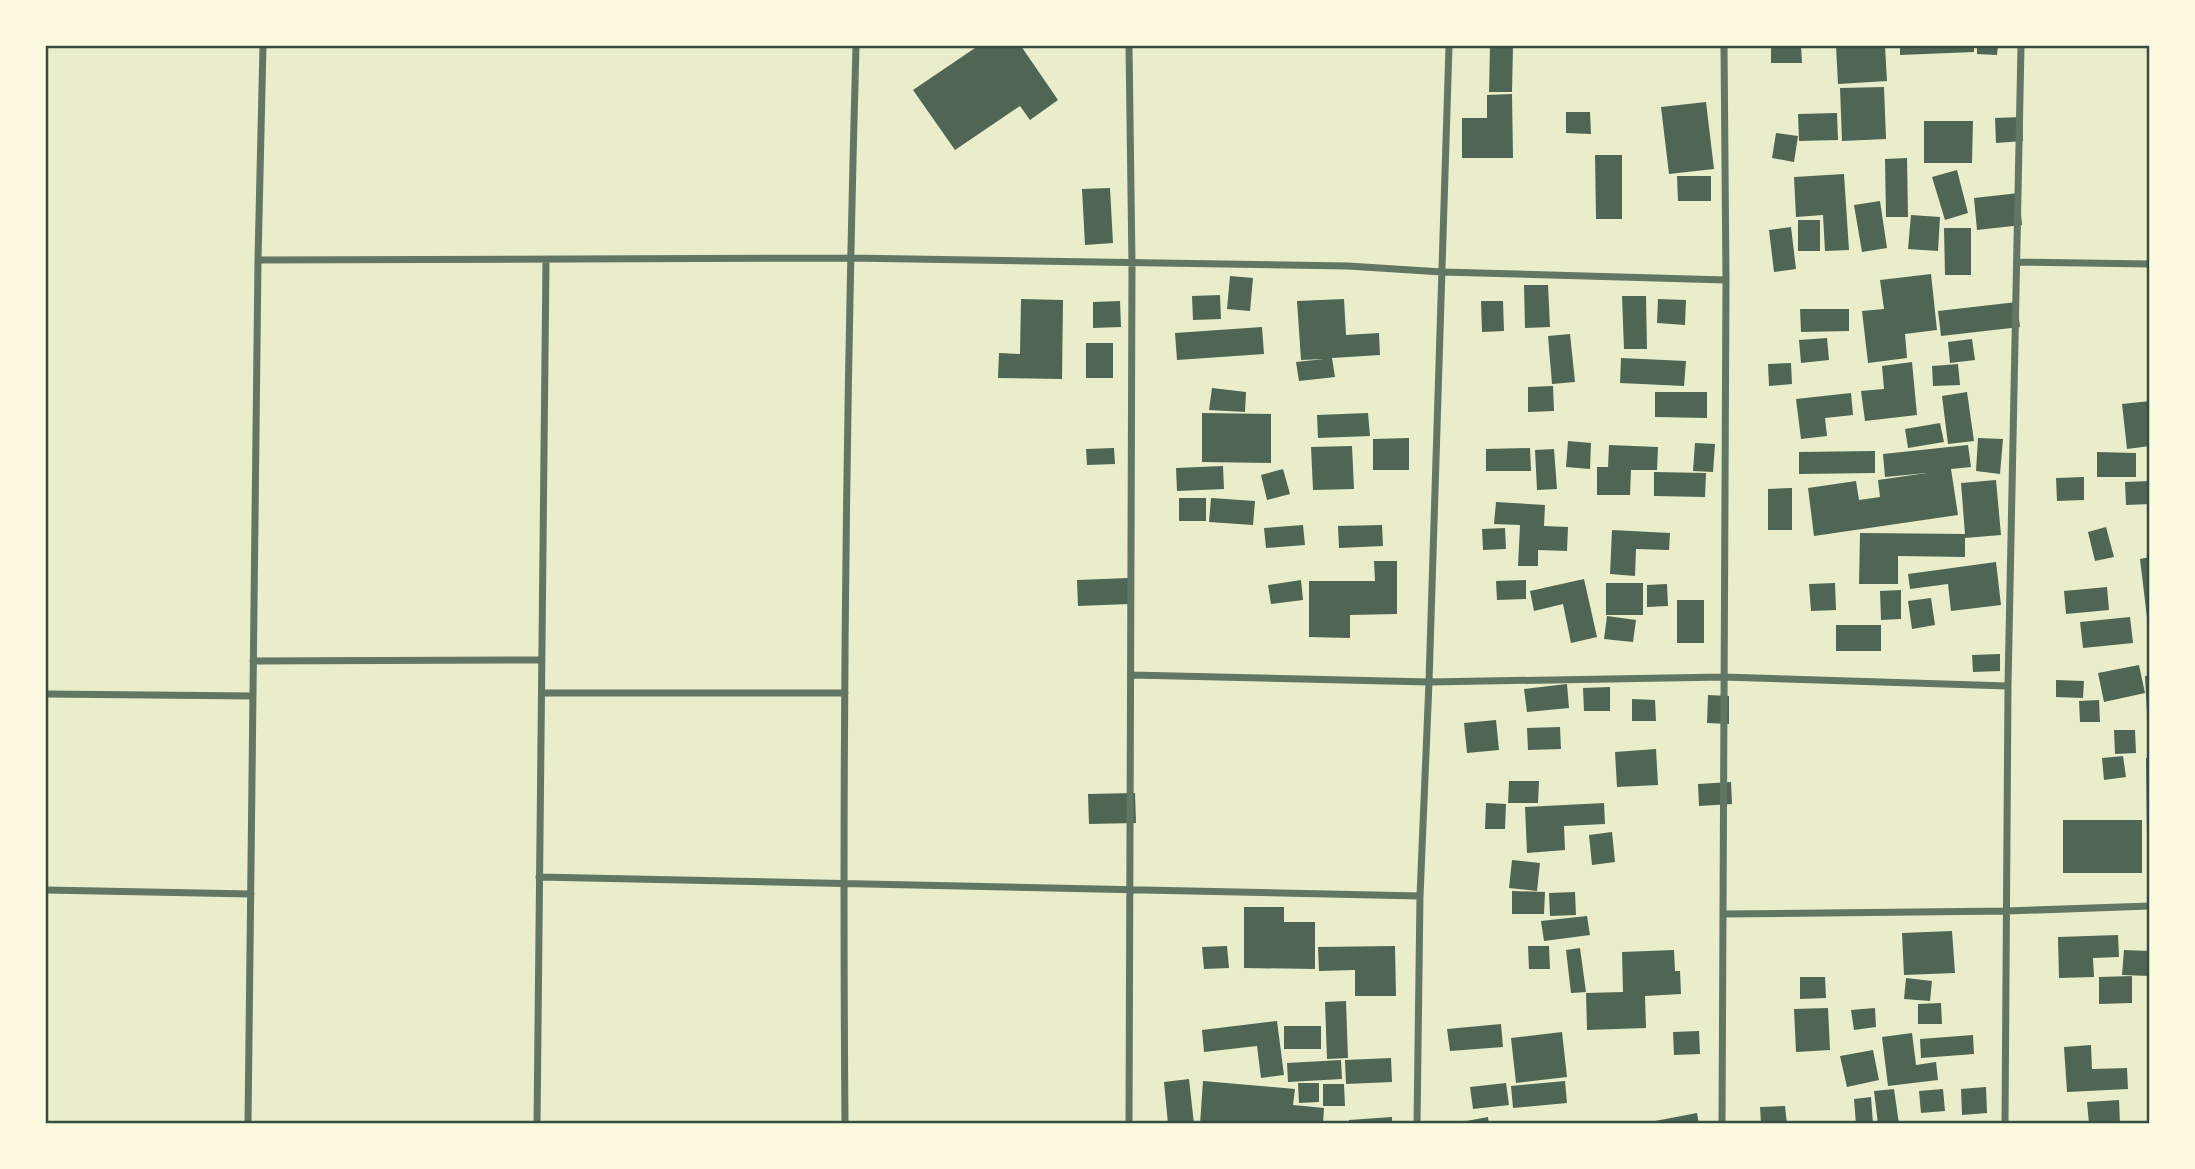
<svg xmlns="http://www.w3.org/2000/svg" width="2195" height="1169" font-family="Overpass,sans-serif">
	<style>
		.building { fill: #4f6655 }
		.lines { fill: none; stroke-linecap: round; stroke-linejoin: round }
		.minor { stroke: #617663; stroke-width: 7 }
		.neatline { fill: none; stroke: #344e41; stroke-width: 2.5 }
	</style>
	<rect width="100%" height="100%" fill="#e9edc9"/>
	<path class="building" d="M978 46H1021L1058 100 1030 120 1020 106 955 150 913 90Z
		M1490 46H1513L1512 92H1489Z
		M1771 46H1801L1802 63H1771Z
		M1836 46H1885L1887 81 1838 84Z
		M1900 46H1974V52L1900 55Z
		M1977 46H1998L1997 55 1977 54Z
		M1884 87 1886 139 1842 141 1840 88Z
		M1512 94 1513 158H1462V118H1487V95Z
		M1706 102 1714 169 1669 174 1661 107Z
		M1566 112H1590L1591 134 1566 133Z
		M1837 113 1838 140 1799 141 1798 114Z
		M2022 117 2023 141 1996 143 1995 118Z
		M1924 121H1973L1972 163H1924Z
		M1776 133 1798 136 1794 162 1772 158Z
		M1595 155H1622V219H1596Z
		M1907 158 1908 217H1886L1885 159Z
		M1957 170 1968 213 1945 220 1932 177Z
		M1844 174 1849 250 1825 251 1823 215 1796 217 1794 177Z
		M1677 176H1711V201H1678Z
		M1110 188 1113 243 1085 245 1082 189Z
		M2019 193 2022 225 1977 230 1974 198Z
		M1880 201 1887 248 1862 252 1854 205Z
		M1911 215 1940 217 1938 251 1908 249Z
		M1798 220H1820V251H1798Z
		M1791 227 1796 269 1774 272 1769 230Z
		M1944 228H1971V275H1945Z
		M1931 274 1937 330 1905 334 1907 358 1868 363 1862 311 1884 309 1880 280Z
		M1230 276 1253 278 1250 311 1227 309Z
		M1524 285H1548L1550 327 1525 328Z
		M1220 295 1221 319 1193 320 1192 296Z
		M1622 296H1646L1647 349H1624Z
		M1021 299 1063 300 1062 379 998 378 999 353 1020 354Z
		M1344 299 1346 335 1379 333 1380 355 1332 358 1335 377 1299 381 1296 362 1324 359 1301 360 1297 301Z
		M1658 299 1686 300 1685 325 1657 323Z
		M1120 301 1121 327 1093 328V302Z
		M1481 301H1503L1504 331 1482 332Z
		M2017 302 2020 327 1941 336 1938 311Z
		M1800 309H1849V331L1801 332Z
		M1262 327 1264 354 1177 360 1175 333Z
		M1570 334 1575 382 1552 384 1548 336Z
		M1827 338 1829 360 1801 363 1799 340Z
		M1972 339 1975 360 1950 363 1948 342Z
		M1086 343H1113V378H1086Z
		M1621 358 1686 361 1684 386 1620 383Z
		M1912 362 1917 415 1865 421 1861 391 1884 389 1882 366Z
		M1791 363 1792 384 1769 386 1768 364Z
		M1958 364 1960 385 1933 386 1932 366Z
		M1553 386 1554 411 1528 412V387Z
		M1212 388 1246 392 1245 412 1209 410Z
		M1655 392H1707V418L1655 417Z
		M1967 392 1974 441 1948 444 1942 396Z
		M1851 393 1853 415 1825 418 1827 436 1801 439 1796 399Z
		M2150 401V446L2127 449 2122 404Z
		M1202 413 1271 414V463L1202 462Z
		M1368 413 1370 436 1318 438 1317 415Z
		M1940 423 1944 442 1908 448 1905 429Z
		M1409 438V470H1373V439Z
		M1978 438 2003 439 2000 474 1976 471Z
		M1568 441 1591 443 1590 469 1566 467Z
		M1695 443 1715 444 1713 472 1693 471Z
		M1609 445 1658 447 1657 470H1631L1630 495H1597V467H1608Z
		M1968 445 1971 467 1951 469 1958 515 1814 536 1808 488 1856 481 1859 500 1880 497 1878 480 1927 473 1885 477 1883 454Z
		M1352 446 1354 489 1313 490 1311 447Z
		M1114 448 1115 464 1087 465 1086 449Z
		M1530 448 1531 471H1486V449Z
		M1554 449 1557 489 1537 490 1535 450Z
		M1875 451V473L1799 474V452Z
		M2097 452 2136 453V477H2097Z
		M1223 466 1224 489 1177 491 1176 468Z
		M1283 469 1290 494 1267 500 1261 475Z
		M1654 472 1706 473 1705 497 1654 496Z
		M2084 477V500L2057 501 2056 478Z
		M1996 480 2001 535 1965 538V557L1898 556V584H1859L1860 533 1965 534 1961 483Z
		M2149 481 2150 504 2126 505 2125 482Z
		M1792 488V530H1768V489Z
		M1179 498H1206V521H1179Z
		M1211 498 1255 501 1253 525 1209 522Z
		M1496 502 1545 505 1544 526 1568 527 1567 551 1538 550V566H1518L1520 525 1494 524Z
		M1303 525 1305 545 1266 548 1264 528Z
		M1382 525 1383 546 1339 548 1338 526Z
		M2106 527 2114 557 2095 561 2088 532Z
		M1505 528 1506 549 1483 550 1482 529Z
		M1612 530 1670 533 1669 550 1636 549 1635 576 1610 574Z
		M2150 557V626H2148L2140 559Z
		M1374 561H1397V614L1350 615V638L1309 637V581H1375Z
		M1996 562 2001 605 1951 611 1948 584 1910 589 1908 574Z
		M1128 578 1129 604 1078 606 1077 580Z
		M1584 579 1597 637 1571 643 1563 604 1534 611 1530 591Z
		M1301 580 1303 600 1271 604 1268 585Z
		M1526 580V599L1497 600 1496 581Z
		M1606 583H1643V615H1606Z
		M1835 583 1836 610 1811 611 1809 584Z
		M1667 584 1668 606 1647 607V585Z
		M2107 587 2109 610 2066 614 2064 591Z
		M1901 590V619L1881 620 1880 591Z
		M1931 598 1935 625 1912 629 1908 601Z
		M1677 600H1704V643H1677Z
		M1607 616 1636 620 1633 642 1604 639Z
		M2130 617 2133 643 2083 648 2080 622Z
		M1836 625H1881V651H1836Z
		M2000 654V671L1973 672 1972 655Z
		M2139 665 2145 693 2104 702 2098 673Z
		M2145 676H2150V715H2147Z
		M2056 680 2084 681 2083 698 2056 697Z
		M1567 684 1569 708 1527 712 1524 689Z
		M1610 687V711H1584L1583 688Z
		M1708 695 1729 696V724L1707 723Z
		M1632 699 1655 700 1656 721H1632Z
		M2099 700 2100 722H2080L2079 701Z
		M1496 720 1499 750 1467 753 1464 723Z
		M1560 727 1561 749 1528 750 1527 728Z
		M2114 730H2135L2136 753 2115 754Z
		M1656 749 1658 785 1617 787 1615 752Z
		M2123 756 2126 777 2104 780 2102 758Z
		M2146 758H2150V832H2147Z
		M1509 781H1539L1538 803H1508Z
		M1731 782 1732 804 1699 806 1698 784Z
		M1135 793 1136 823 1089 824 1088 794Z
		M1486 803 1506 804 1505 829H1485Z
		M1604 803 1605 824 1564 826 1565 850 1527 853 1525 807Z
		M2063 820H2142V873H2063Z
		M1612 832 1615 862 1592 865 1589 835Z
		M1512 860 1540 863 1537 891 1509 888Z
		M1512 891 1545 892 1544 914H1512Z
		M1575 892 1576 915 1550 916 1549 893Z
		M1244 907H1284V922H1315V969L1244 968Z
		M1587 916 1590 935 1544 941 1541 921Z
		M1952 931 1955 973 1904 975 1902 933Z
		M2118 935 2119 957 2093 958 2094 977 2059 978 2058 937Z
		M1227 946 1229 968 1204 969 1202 947Z
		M1395 946 1396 996H1355V970L1319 971 1318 947Z
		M1528 946H1549L1550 969H1529Z
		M1580 948 1586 992 1571 993 1566 950Z
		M1674 950 1675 971H1680L1681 994 1645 996 1646 1028 1587 1030 1586 993 1623 992 1622 952Z
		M2124 950 2150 951V976L2122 975Z
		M2132 976V1003L2099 1004V977Z
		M1800 977H1825L1826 998 1800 999Z
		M1906 978 1932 981 1930 1001 1904 999Z
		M1346 1001 1348 1058 1327 1059 1325 1002Z
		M1941 1003 1942 1024H1918V1004Z
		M1828 1008 1830 1050 1796 1052 1794 1009Z
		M1875 1008 1876 1027 1854 1030 1851 1010Z
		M1277 1021 1284 1075 1261 1078 1257 1046 1204 1052 1202 1030Z
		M1501 1024 1503 1047 1450 1051 1447 1029Z
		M1284 1026H1321V1049H1284Z
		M1699 1031 1700 1054 1674 1055 1673 1032Z
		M1562 1032 1567 1077 1516 1083 1511 1038Z
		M1912 1033 1916 1065 1936 1062 1938 1080 1888 1086 1882 1037Z
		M1973 1035 1974 1054 1921 1058 1920 1039Z
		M2091 1045 2092 1069 2127 1068 2128 1089 2067 1092 2064 1047Z
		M1873 1050 1879 1080 1847 1087 1840 1056Z
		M1391 1058 1392 1082 1346 1084 1345 1060Z
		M1341 1060 1342 1079 1288 1082 1287 1063Z
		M1189 1079 1194 1124H1168L1164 1082Z
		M1203 1081 1295 1089 1293 1105 1324 1108 1323 1124H1200Z
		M1565 1081 1567 1103 1513 1108 1511 1086Z
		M1298 1083H1319V1102L1299 1103Z
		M1506 1083 1509 1105 1473 1109 1470 1087Z
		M1323 1084H1344L1345 1106H1323Z
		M1986 1087 1987 1113 1962 1115 1961 1089Z
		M1894 1089 1899 1124H1878L1874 1091Z
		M1943 1089 1945 1111 1921 1113 1919 1091Z
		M1871 1097 1873 1124H1856L1854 1099Z
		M2119 1100 2120 1124H2089L2087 1102Z
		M1785 1106 1787 1124H1761L1760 1107Z
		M1697 1113 1699 1124H1655V1121Z
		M1392 1117V1124H1349V1120Z
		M1488 1117 1489 1124H1461V1122Z"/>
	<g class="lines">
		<path class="minor" d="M1129 46 1132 264 1129 1124
			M258 260 850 258 1348 266 1442 272 1726 280
			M2017 262 2150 264
			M253 661 542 660
			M1132 675 1429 682 1723 677 2008 686
			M542 693H845
			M46 694 253 696
			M539 877 1420 896
			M46 890 251 894
			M1724 914 2007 911 2150 906
			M248 1124 258 260 263 46
			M537 1124 546 260
			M845 1124C842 764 846 405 856 46
			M1417 1124 1420 896 1429 682 1449 46
			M1722 1124 1726 280 1724 46
			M2005 1124 2008 686 2021 46"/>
	</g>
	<rect width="2195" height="1169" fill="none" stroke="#fefae0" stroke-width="94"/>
	<rect x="47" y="47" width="2101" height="1075" class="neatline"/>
</svg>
